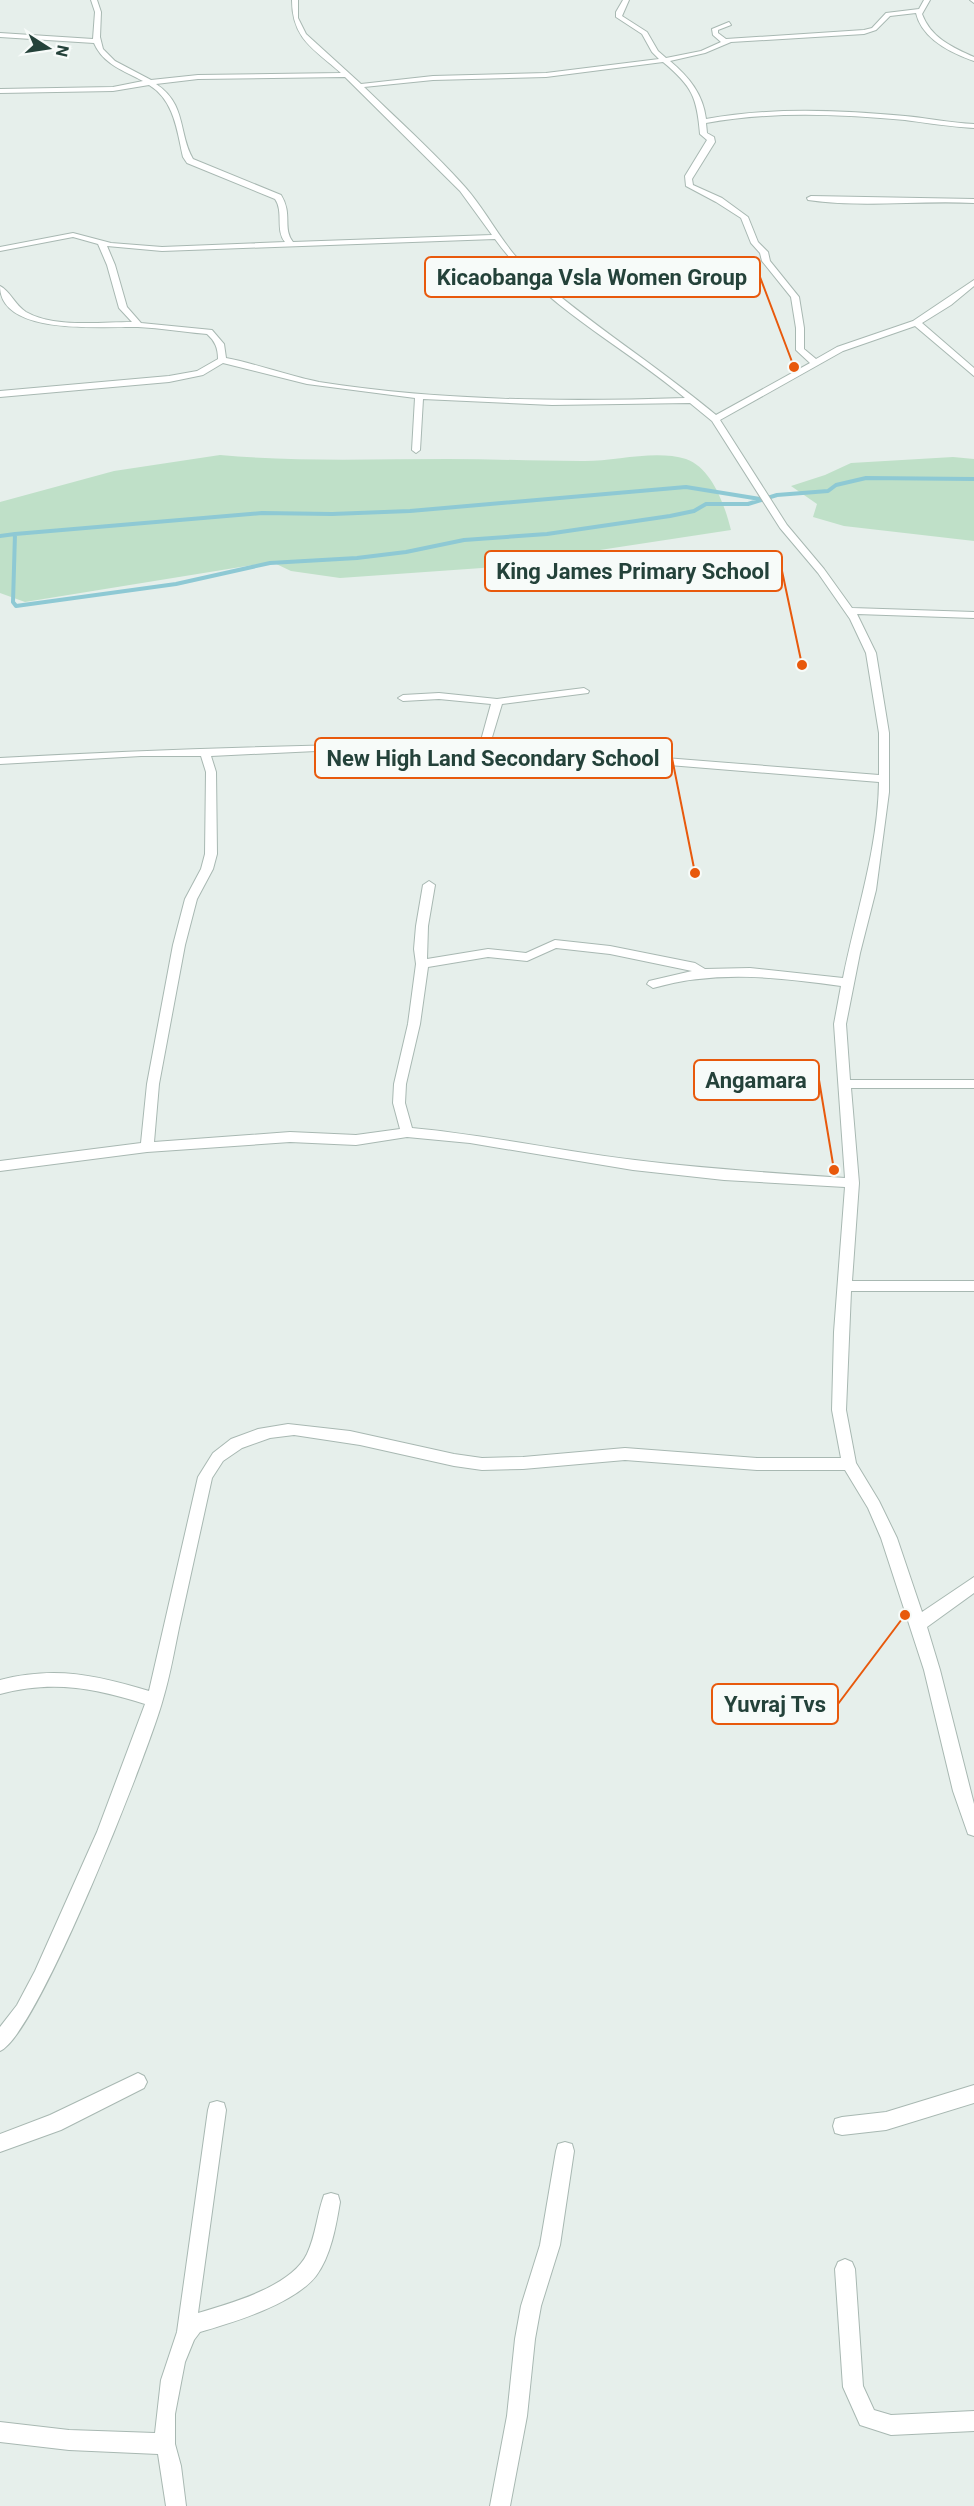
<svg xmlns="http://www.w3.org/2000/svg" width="974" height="2506" font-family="Roboto,sans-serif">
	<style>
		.green { fill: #bfe0c8 }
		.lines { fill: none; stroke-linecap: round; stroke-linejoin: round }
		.stream { stroke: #8ec9d4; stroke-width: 4 }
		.street-casing { stroke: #a8b8b2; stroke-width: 2 }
		.street { fill: #fff; fill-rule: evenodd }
		.leader { fill: none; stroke: #e8590c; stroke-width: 2 }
		.callout-dot { fill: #e8590c; stroke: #f7fbf9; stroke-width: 2 }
		.callout { fill: #f7fbf9; stroke: #e8590c; stroke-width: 2 }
		.callout-label { font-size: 22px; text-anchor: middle; font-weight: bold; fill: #24423a }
	</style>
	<rect width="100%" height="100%" fill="#e6efeb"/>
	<path class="green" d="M220 455C296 462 372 459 448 459 493 459 537 461 581 461 613 462 654 449 686 459 712 468 725 506 731 530L482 568 340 578 291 571 272 562 25 602 0 593V502L114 471Z
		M953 457 974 459V541L844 526 813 517 817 504 791 486 825 475 851 463Z"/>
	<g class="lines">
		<path class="stream" d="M15 534 262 513 332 514 410 511 686 487 760 499
			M0 536 15 534 13 602 16 606 176 584 270 563 357 558 406 552 464 540 547 534 670 516 694 511 706 504H748L777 495 828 491 836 485 866 478 974 479"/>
		<g class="street-casing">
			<path id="street" d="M91 0H97L101 12 100 37 103 49 115 61 151 80 198 75 341 73C314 49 292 39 292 0H298V18L306 34 361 84 433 76 546 73 659 59 652 52 642 34 616 17V12L623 0H629L622 16 647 32 658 51 666 58 701 51 721 42 713 35 712 29 729 22 731 25 718 30V33L726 39 864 30 872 28 886 13 919 9 924 0H930L922 14C931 38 952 47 974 57V61C951 53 922 39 916 13L890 16 876 30 864 34 731 42 705 53 670 61C689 77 703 94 706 119 771 107 839 110 905 116 928 118 951 123 974 124V128C951 127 928 123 905 120 839 114 771 111 706 123L707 133 714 137 715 142 692 179 693 185 722 198 748 217 758 242 768 252 770 261 799 297 804 328V349L816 359 837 347 913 321 974 280V286L951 305 922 323 974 368V376L915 326 843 351 720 420 787 525 824 569 852 608 974 612V618L857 614 876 653 889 733V792L876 890 860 953 846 1024 850 1080H974V1088H851L859 1183 852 1281H974V1291H851L846 1410 856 1463 879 1501 897 1538 922 1612 974 1577V1593L927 1627 940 1670 974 1804V1836L968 1834 953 1791 924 1670 881 1538 868 1508 845 1470H757L625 1460 523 1469 482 1470 454 1466 360 1445 294 1435 270 1438 242 1448 223 1461 212 1478C201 1528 190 1578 179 1628 174 1652 170 1676 163 1699 149 1751 37 2036 0 2051V2027L17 2005 35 1971 97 1832 145 1704C94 1688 53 1680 0 1694V1680C55 1666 96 1675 149 1691L198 1477 213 1453 231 1439 258 1429 288 1424 350 1431 454 1454 482 1458 523 1457 625 1448 757 1458H841L832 1410 834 1332 845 1187 724 1180 633 1170 470 1143 407 1137 356 1145 290 1142 147 1152 0 1171V1161L141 1143 147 1084 173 945 185 899 201 869 205 854 206 772 201 756H141L0 764V758C160 749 320 744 480 744L491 704 439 699 403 701 398 698 403 695 439 693 497 699 584 688 589 691 588 693 502 704 490 744 879 775V733L866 653 850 619 818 573 780 528 712 421 690 403 552 405 423 399 420 450 416 453 412 450 415 398 307 384 223 363 203 375 169 382 0 397V391L169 376 197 371 218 359C218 348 215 341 207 334 184 332 161 328 138 327 105 326 0 337 0 286 10 291 15 305 26 312 53 328 101 322 132 322L119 308 107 265 98 244 73 237 0 251V247L73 233 111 243 162 247 285 242C275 230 284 212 275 199L187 163 183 157C177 130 174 100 149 85L113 91 0 93V89L113 87 143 81C124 71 103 64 94 43L0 37V33L93 39 95 12ZM663 62C692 86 697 97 700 134L707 140 685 176 686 186 716 202 741 218 751 243 760 253 762 261 791 297 796 328V350L810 363 716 415C656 365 590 324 532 273 504 249 489 214 465 187 434 152 398 120 364 87L433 80 546 77ZM345 77 460 191 492 235 293 242C282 228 293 214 281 195L193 159C178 134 187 104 156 84L198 79ZM495 239C544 307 622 345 685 398 563 402 440 401 319 382 288 376 258 364 226 358L224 344 212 330 141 323 127 307 115 265 107 246 162 251ZM337 750H484L879 782C878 849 856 913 843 978L750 968 705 969 695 963 610 946 555 940 526 953 488 949 427 959 428 926 435 885 429 881 423 885 416 926 414 949 416 964 408 1024 394 1084 393 1103 400 1129 356 1135 290 1132 154 1142 159 1084 185 945 197 899 213 869 217 854 216 772 211 756ZM556 948 610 954 692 971 649 981 647 984 653 988C716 970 777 977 841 986L834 1024 845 1178C775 1173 705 1169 635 1160 560 1151 487 1135 412 1128L405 1103 406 1084 420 1024 428 967 488 957 527 961Z
				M970 0H974V3Z
				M811 196 974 199V203C919 200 863 208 808 200L807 198Z
				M138 2073 144 2076 147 2082 144 2088 61 2130 0 2152V2134L50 2115Z
				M974 2085V2103L886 2130 842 2135 835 2133 833 2126 835 2119 842 2117 886 2112Z
				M217 2101 224 2103 226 2110 198 2313C231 2303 291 2287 307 2254 316 2235 317 2214 324 2195L331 2193 338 2195 340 2202C336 2226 331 2256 316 2276 294 2304 234 2322 200 2332L194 2340 185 2362 175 2414V2444L181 2466 186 2506H166L158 2454 69 2450 0 2442V2422L69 2430 155 2433 161 2380 177 2332 208 2110 210 2103Z
				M565 2142 572 2144 574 2151 560 2245 541 2306 535 2339 527 2416 510 2506H490L507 2416 515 2339 521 2306 540 2245 556 2151 558 2144Z
				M845 2259 852 2262 855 2269 863 2386 874 2410 891 2415 974 2411V2431L891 2435 860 2425 843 2387 835 2269 838 2262Z"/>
		</g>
		<use href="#street" class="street"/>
	</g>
	<path class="leader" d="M794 367L760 277M802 665L782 571M695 873L672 758M834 1170L819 1080M905 1615L838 1704"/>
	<g class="callout-dot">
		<circle cx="794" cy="367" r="6"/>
		<circle cx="802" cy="665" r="6"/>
		<circle cx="695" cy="873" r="6"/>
		<circle cx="834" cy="1170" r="6"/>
		<circle cx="905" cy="1615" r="6"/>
	</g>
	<g class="callout">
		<rect x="425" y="257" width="335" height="40" rx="6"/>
		<rect x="485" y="551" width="297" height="40" rx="6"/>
		<rect x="315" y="738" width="357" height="40" rx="6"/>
		<rect x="694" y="1060" width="125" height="40" rx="6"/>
		<rect x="712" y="1684" width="126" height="40" rx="6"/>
	</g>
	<g class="callout-label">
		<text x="592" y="285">Kicaobanga Vsla Women Group</text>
		<text x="633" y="579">King James Primary School</text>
		<text x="493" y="766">New High Land Secondary School</text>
		<text x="756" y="1088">Angamara</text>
		<text x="775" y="1712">Yuvraj Tvs</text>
	</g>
	<g transform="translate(48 48) rotate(102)" stroke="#f7fbf9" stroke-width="4.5" paint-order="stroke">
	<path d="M0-4.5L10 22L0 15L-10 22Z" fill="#24423a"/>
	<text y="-9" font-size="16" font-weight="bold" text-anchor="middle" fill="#24423a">N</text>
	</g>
</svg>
